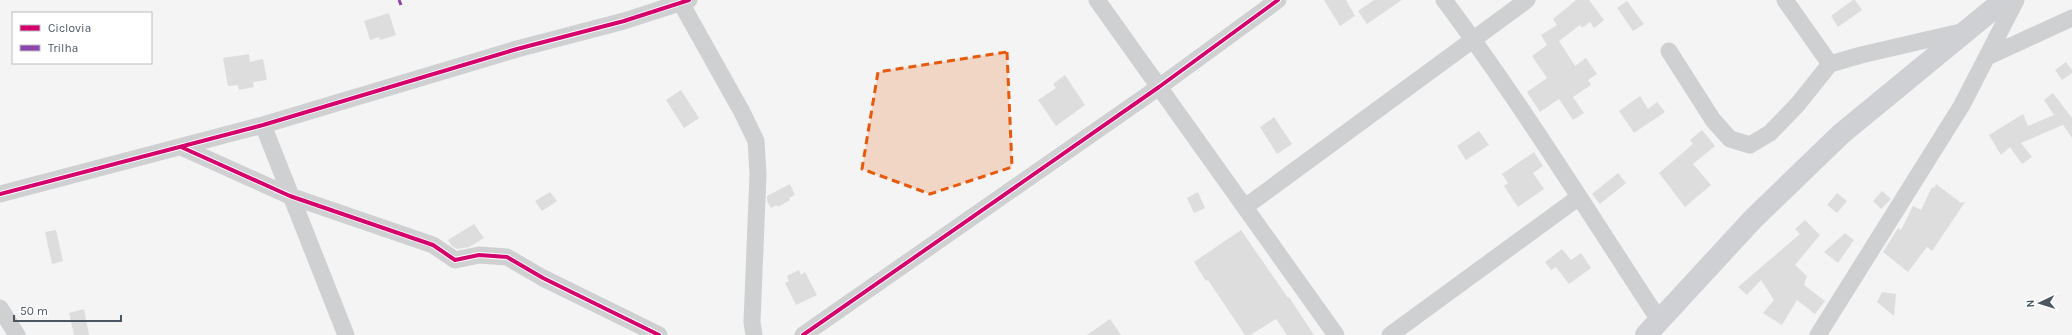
<svg xmlns="http://www.w3.org/2000/svg" width="2072" height="335" font-family="Karla,sans-serif">
	<style>
		.building { fill: #ddddde }
		.lines { fill: none; stroke-linecap: round; stroke-linejoin: round }
		.street { stroke: #ced0d2; stroke-width: 17 }
		.secondary { stroke: #ced0d4; stroke-width: 22 }
		.quiet { stroke: #8e44ad; stroke-width: 3; stroke-dasharray: 6 3; stroke-linecap: butt }
		.cycleway-casing { stroke: #fff; stroke-width: 6 }
		.cycleway { stroke: #d6006c; stroke-width: 4 }
		.marked { fill: #e8590c; fill-opacity: 0.2; stroke: #e8590c; stroke-width: 3; stroke-dasharray: 8 5; stroke-linejoin: round }
	</style>
	<rect width="100%" height="100%" fill="#f4f4f4"/>
	<path class="building" d="M1324 0H1346L1355 16 1340 26Z
		M1374 0H1402L1367 24 1358 11Z
		M1576 0H1589L1604 20 1594 28 1590 22 1582 28 1580 25 1559 41 1575 66 1586 58 1597 74 1588 80 1591 85 1573 97 1584 113 1573 120 1559 99 1540 112 1527 92 1547 78 1532 56 1547 45 1541 35 1557 25 1553 19Z
		M1853 0H1855L1862 10 1838 27 1831 16Z
		M1627 1 1644 24 1633 31 1617 8Z
		M389 13 396 35 380 40 379 37 370 40 364 21Z
		M249 54 250 62 263 59 267 80 253 82 254 87 239 90 238 85 228 86 223 58Z
		M2066 62 2072 70V73L2062 80 2055 70Z
		M1065 75 1085 105 1056 126 1038 100 1056 88 1053 84Z
		M681 90 699 118 684 128 666 100Z
		M2053 93 2072 118V138L2063 125 2021 143 2032 157 2022 164 2010 147 2001 155 1989 135 2023 114 2028 126 2054 115 2044 100Z
		M1640 96 1648 109 1657 102 1665 112 1634 133 1619 111Z
		M1274 117 1292 144 1277 154 1260 127Z
		M1702 130 1715 146 1693 164 1711 185 1685 207 1659 173 1693 144 1690 140Z
		M1479 131 1489 145 1466 160 1457 146Z
		M1534 152 1543 166 1533 173 1544 189 1518 207 1504 186 1508 183 1502 174Z
		M1618 173 1626 183 1600 204 1592 194Z
		M790 184 795 195 789 198 790 200 778 207 777 205 771 208 767 201V196Z
		M1936 184 1960 202 1959 203 1965 202 1932 251 1927 247 1908 272 1883 252 1898 228 1901 230 1913 206 1921 210 1932 187 1934 188Z
		M1882 191 1891 199 1881 209 1873 201Z
		M550 192 557 201 542 211 535 201Z
		M1198 192 1205 208 1194 213 1187 198Z
		M1837 193 1847 201 1837 213 1827 205Z
		M1805 220 1820 235 1795 265 1807 276 1804 285 1825 301 1815 314 1797 300 1782 325 1763 313 1774 300 1761 280 1747 295 1738 287 1800 234 1795 229Z
		M474 224 484 238 469 247 457 249 452 246 448 240Z
		M56 230 63 261 52 264 45 232Z
		M1241 230 1288 298 1289 297 1314 335H1287L1276 319 1250 335H1245L1208 280 1206 281 1194 262Z
		M1845 233 1854 240 1838 263 1824 252Z
		M1562 249 1571 260 1581 253 1591 268 1569 284 1556 267 1551 270 1545 262Z
		M799 270 801 275 805 272 817 295 796 305 785 283 789 281 787 276Z
		M1882 292 1896 294 1894 316 1877 302Z
		M84 309 89 335H74L69 313Z
		M1110 319 1121 335H1087Z"/>
	<g class="lines">
		<path class="street" d="M1097 0 1336 335
			M1444 0C1521 103 1589 213 1659 320
			M1785 0 1830 64
			M681 3 742 112 756 141 758 174 752 322 754 335
			M1669 51 1713 120 1730 139 1750 145 1770 133 1798 104 1830 64 1861 55 1965 31
			M1987 57 2072 18
			M263 125 346 335
			M181 147 290 196 433 245 455 260 479 255 507 257 543 278 659 335
			M0 194 263 125 517 49 624 21 689 0
			M1245 207 1527 0
			M0 308 17 335
			M803 335 1159 87 1278 0
			M1390 335 1579 197
			M1818 335 1962 105 2016 0"/>
		<path class="secondary" d="M1646 335 1753 219 1841 134 2004 0"/>
		<path class="quiet" d="M399 0 401 5"/>
		<g class="cycleway-casing">
			<path id="cycleway" d="M181 147 290 196 433 245 455 260 479 255 507 257 543 278 659 335
				M0 194 263 125 517 49 624 21 689 0
				M803 335 1159 87 1278 0"/>
		</g>
		<use href="#cycleway" class="cycleway"/>
	</g>
	<path class="marked" d="M1007 52 1012 167 930 194 862 169 878 72Z"/>
	<rect x="12" y="12" width="140" height="52" fill="#ffffff" stroke="#b7bbc0"/>
	<rect x="20" y="25" width="20" height="6" fill="#d6006c" stroke="#b7bbc0"/>
	<text x="48" y="32" font-size="12" fill="#4a5661">Ciclovia</text>
	<rect x="20" y="45" width="20" height="6" fill="#8e44ad" stroke="#b7bbc0"/>
	<text x="48" y="52" font-size="12" fill="#4a5661">Trilha</text>
	<g transform="translate(2040 303) rotate(266)" stroke="#ffffff" stroke-width="3" paint-order="stroke">
	<path d="M0-3L7 15L0 10L-7 15Z" fill="#4a5661"/>
	<text y="-6" font-size="11" font-weight="bold" text-anchor="middle" fill="#4a5661">N</text>
	</g>
	<path d="M14 315v6h107v-6" fill="none" stroke="#4a5661" stroke-width="2"/>
	<text x="20" y="315" font-size="12" fill="#4a5661" stroke="#ffffff" stroke-width="3" paint-order="stroke">50 m</text>
</svg>
